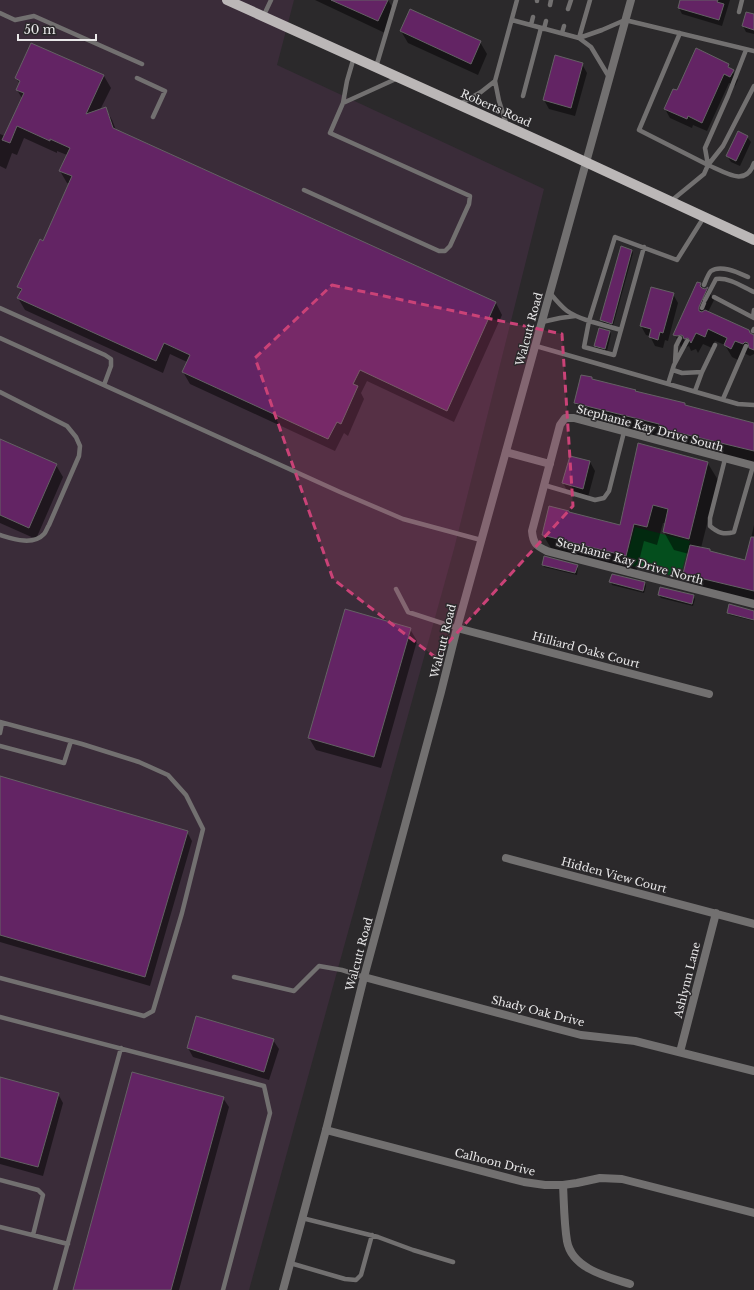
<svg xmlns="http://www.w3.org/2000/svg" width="754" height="1290" font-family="'Libre Baskerville',serif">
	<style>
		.industrial { fill: #3a2c39 }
		.green { fill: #044e1d }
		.shadow { fill: #0007 }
		.building { fill: #632464; stroke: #646164 }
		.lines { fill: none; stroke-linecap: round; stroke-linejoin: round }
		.service { stroke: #727070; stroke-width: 4.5 }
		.minor { stroke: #727070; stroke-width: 8 }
		.tertiary { stroke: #727070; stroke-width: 8 }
		.primary { stroke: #bbb7b7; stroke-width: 10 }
		.marked { fill: #ca4277; fill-opacity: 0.2; stroke: #ca4277; stroke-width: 3; stroke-dasharray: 8 5; stroke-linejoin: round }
		.labels { text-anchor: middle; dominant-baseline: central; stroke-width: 3; stroke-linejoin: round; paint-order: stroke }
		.street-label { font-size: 11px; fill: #e9e8e9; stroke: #2b292b }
	</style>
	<rect width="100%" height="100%" fill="#2b292b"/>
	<path class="industrial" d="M0 0H294L277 65 544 189 454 549 249 1290H0Z"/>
	<path class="green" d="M635 527 690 541 680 578 625 564Z"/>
	<path class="shadow" d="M315 0H388L395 12 385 33Z
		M681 0H730L722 26 682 14 679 8Z
		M754 15V34L746 32 743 26Z
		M401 31 480 42 487 54 478 75 408 43Z
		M31 44 104 76 111 88 100 110 105 108 112 120 116 130 496 303 502 315 454 422 367 381 361 393 364 399 348 436 344 433 335 451 190 384 183 372 187 362 170 354 163 373 25 310 18 298 21 292 19 287 44 242 70 184 67 183 60 171 67 155 57 151V153L24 138 17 155 12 153 6 169 0 166V134L5 136 22 98 17 90 20 84 16 78Z
		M582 64 587 73 575 116 549 109 544 100Z
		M728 65 738 80 735 86 729 83 707 131 693 125 692 128 670 118 665 109 677 92Z
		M747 137 751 142 740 166 731 162 727 156Z
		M632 251 633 253 613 326 603 323 602 320Z
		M700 284 703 289 707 288 714 300 708 312 749 331 752 336 754 335V354L750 356 742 352 738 360 732 357 725 345 715 341 712 348 703 344 698 353 696 349 691 351 689 346 684 348 681 347 675 335Z
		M673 294 678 303 668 341 665 340 663 348 655 346 650 336 646 335 641 326Z
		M610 332 611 334 607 351 596 348 595 346Z
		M582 376 592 378 593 380 635 390 636 392 685 404 686 406 754 423V466L586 421 575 403Z
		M0 440 56 465 63 477 36 539 0 523Z
		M570 457 590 462 595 471 588 497 568 492 563 483Z
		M707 462 718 480 701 548 711 552 746 561 754 525V606L695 592 684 574 689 554 674 550 664 532 666 523H663L657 545 644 541 636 573 554 553 543 535 569 514 621 526Z
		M543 565 577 566 578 568 577 575 544 567Z
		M611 582 645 583 646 586 644 593 612 585Z
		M659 595 693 596 695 599 693 606 661 598Z
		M754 612V621L730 615 728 613Z
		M410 629 417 641 381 768 316 750 309 738Z
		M0 777 187 832 192 841 150 986 0 942Z
		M273 1040 279 1049 269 1080 193 1057 188 1048Z
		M0 1078 58 1094 63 1103 43 1176 0 1164Z
		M223 1098 229 1107 179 1290H74Z"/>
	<path class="building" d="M331 0H388L378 21Z
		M680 0H718L717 2 724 4 719 20 678 8Z
		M410 9 481 41 471 64 400 31Z
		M746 12 754 14V30L742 26Z
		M31 43 104 75 86 114 106 107 113 128 496 302 447 411 360 370 353 384 358 386 341 424 337 422 328 439 182 372 190 355 164 343 156 361 17 298 22 289 17 287 40 239 43 241 72 176 59 171 70 148 50 139V141L17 126 10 143 2 140 24 93 16 90 20 81 15 78Z
		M696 48 729 64 728 67 734 70 730 77 724 74 702 123 688 116 687 119 664 109 673 89 677 90Z
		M555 55 583 63 571 108 543 100Z
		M738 131 748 136 736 161 726 156Z
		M621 246 632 250 612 324 600 320Z
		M697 282 701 283 700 286 702 288 705 289 708 287 699 307V311L702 312 705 310 749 330 750 333 754 335V350L749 348 748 343 745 342 743 344 735 341 731 349 724 345 727 338 708 329 705 337 696 333 691 343 688 338 684 339 683 336 681 335 677 336 673 335Z
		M651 287 674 293 663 333 660 332 658 340 649 337 651 329 640 326Z
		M599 328 610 331 605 349 594 346Z
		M581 375 592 377V379L636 390 635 391 685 403V405L754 423V451L659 428V424L574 403Z
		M0 439 57 464 29 528 0 515Z
		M638 443 708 462 689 539 663 532 668 509 653 505 647 527 634 524 626 556 542 535 549 506 569 511V512L620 525Z
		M570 456 590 461 583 489 562 483Z
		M751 537H754V591L683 574 690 545 710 549V551L745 560Z
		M544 556 578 565 575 573 542 565Z
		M612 574 645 582 643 591 609 582Z
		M660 587 694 595 692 604 658 595Z
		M729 604 754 611V620L727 613Z
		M345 609 411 628 374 757 308 738Z
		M0 776 188 831 145 977 0 935Z
		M196 1016 274 1039 264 1072 187 1048Z
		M132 1072 224 1097 171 1290H73Z
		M0 1077 59 1093 38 1167 0 1157Z"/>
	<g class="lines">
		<path class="service" d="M537 1V0
			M550 5 551 0
			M568 9 571 0
			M739 12 742 0
			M0 13 15 20 34 16 142 64
			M263 17 271 0
			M512 20 579 38 590 0
			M531 25 533 17
			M544 29 546 21
			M562 33 564 26
			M680 33 639 130 708 165
			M376 67 396 0
			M609 77 591 47 579 38 602 30 625 20 754 51
			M137 78 165 91 153 117
			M523 96 541 28
			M343 103 398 78
			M460 104 481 92 495 81
			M507 126 499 101 495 81 517 0
			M708 165 705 148 728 96 746 50
			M708 165 723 146 754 86
			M304 190 439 251H445L450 246 469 204 470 196 330 133 343 103 347 81 354 57
			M671 201 704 174 708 165C725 172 746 188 754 163
			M704 285C706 280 708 274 711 271 721 264 739 273 748 277
			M550 293C564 310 568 314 589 321L615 237 677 260 704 217
			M714 297 754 318
			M705 300 716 279C729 277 743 287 754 292
			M0 308 105 355 111 359V366L104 385
			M702 308 704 303
			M753 317 754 310
			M542 322 560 318 575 316
			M621 330 589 321 584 347 614 355 644 247
			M753 331 754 329
			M0 338 340 492 403 519 481 540
			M536 346 738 404 754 405
			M675 363 676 346 680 338
			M673 370 682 373 702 372 695 391
			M702 372 715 345
			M668 384 674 365 687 341
			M0 392 67 426 76 437 80 446 79 456 49 525C47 528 46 532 44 534 33 546 13 539 0 535
			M723 399 746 346
			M725 459 710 518V526C718 533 724 535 734 532L753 466
			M544 485 595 500 604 498 609 491 624 432
			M396 589 408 612 457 628
			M0 722 82 744 139 762 168 775 186 795 203 829 182 913 153 1011 144 1016 0 978
			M0 733 2 723
			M0 746 64 763 71 741
			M234 977 294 991 319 966 342 970 364 977
			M0 1017 264 1086 270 1113 223 1290
			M0 1180 38 1190 43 1195 33 1235
			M302 1218 378 1237 413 1250 453 1262
			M0 1227 68 1244
			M290 1263 345 1279 356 1280 361 1275 372 1235
			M55 1290 121 1048"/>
		<path class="minor" d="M506 452 550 464
			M754 466 574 418H565L560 425 532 531C533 543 536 546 547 551L754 604
			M457 628 709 694
			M506 858 754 924
			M364 977 554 1028 581 1035 635 1041 754 1071
			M680 1052 716 913
			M326 1130 524 1182 545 1185H563L577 1183 600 1178 622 1179 754 1213
			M563 1185C564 1203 564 1223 567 1241 572 1269 608 1277 630 1284"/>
		<path class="tertiary" d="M283 1290 326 1130 364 977 441 692 457 628 631 0"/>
		<path class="primary" d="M227 0 564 152 754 240"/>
	</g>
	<path class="marked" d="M332 285 562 334 573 506 435 657 333 579 255 358Z"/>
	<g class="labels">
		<g class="street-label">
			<text transform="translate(496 108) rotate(24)">Roberts Road</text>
			<text transform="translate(529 329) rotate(-75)">Walcutt Road</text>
			<text transform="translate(650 428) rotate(15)">Stephanie Kay Drive South</text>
			<text transform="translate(630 561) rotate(15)">Stephanie Kay Drive North</text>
			<text transform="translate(443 641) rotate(-76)">Walcutt Road</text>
			<text transform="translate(586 650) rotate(15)">Hilliard Oaks Court</text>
			<text transform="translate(614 875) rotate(15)">Hidden View Court</text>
			<text transform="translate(359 954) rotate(-75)">Walcutt Road</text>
			<text transform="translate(687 980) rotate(-76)">Ashlynn Lane</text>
			<text transform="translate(538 1011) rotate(14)">Shady Oak Drive</text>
			<text transform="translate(495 1162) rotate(14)">Calhoon Drive</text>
		</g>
	</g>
	<path d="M18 34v6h78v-6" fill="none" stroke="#e9e8e9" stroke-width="2"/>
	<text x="24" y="34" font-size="12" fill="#e9e8e9" stroke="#2b292b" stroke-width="3" paint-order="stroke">50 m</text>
</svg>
